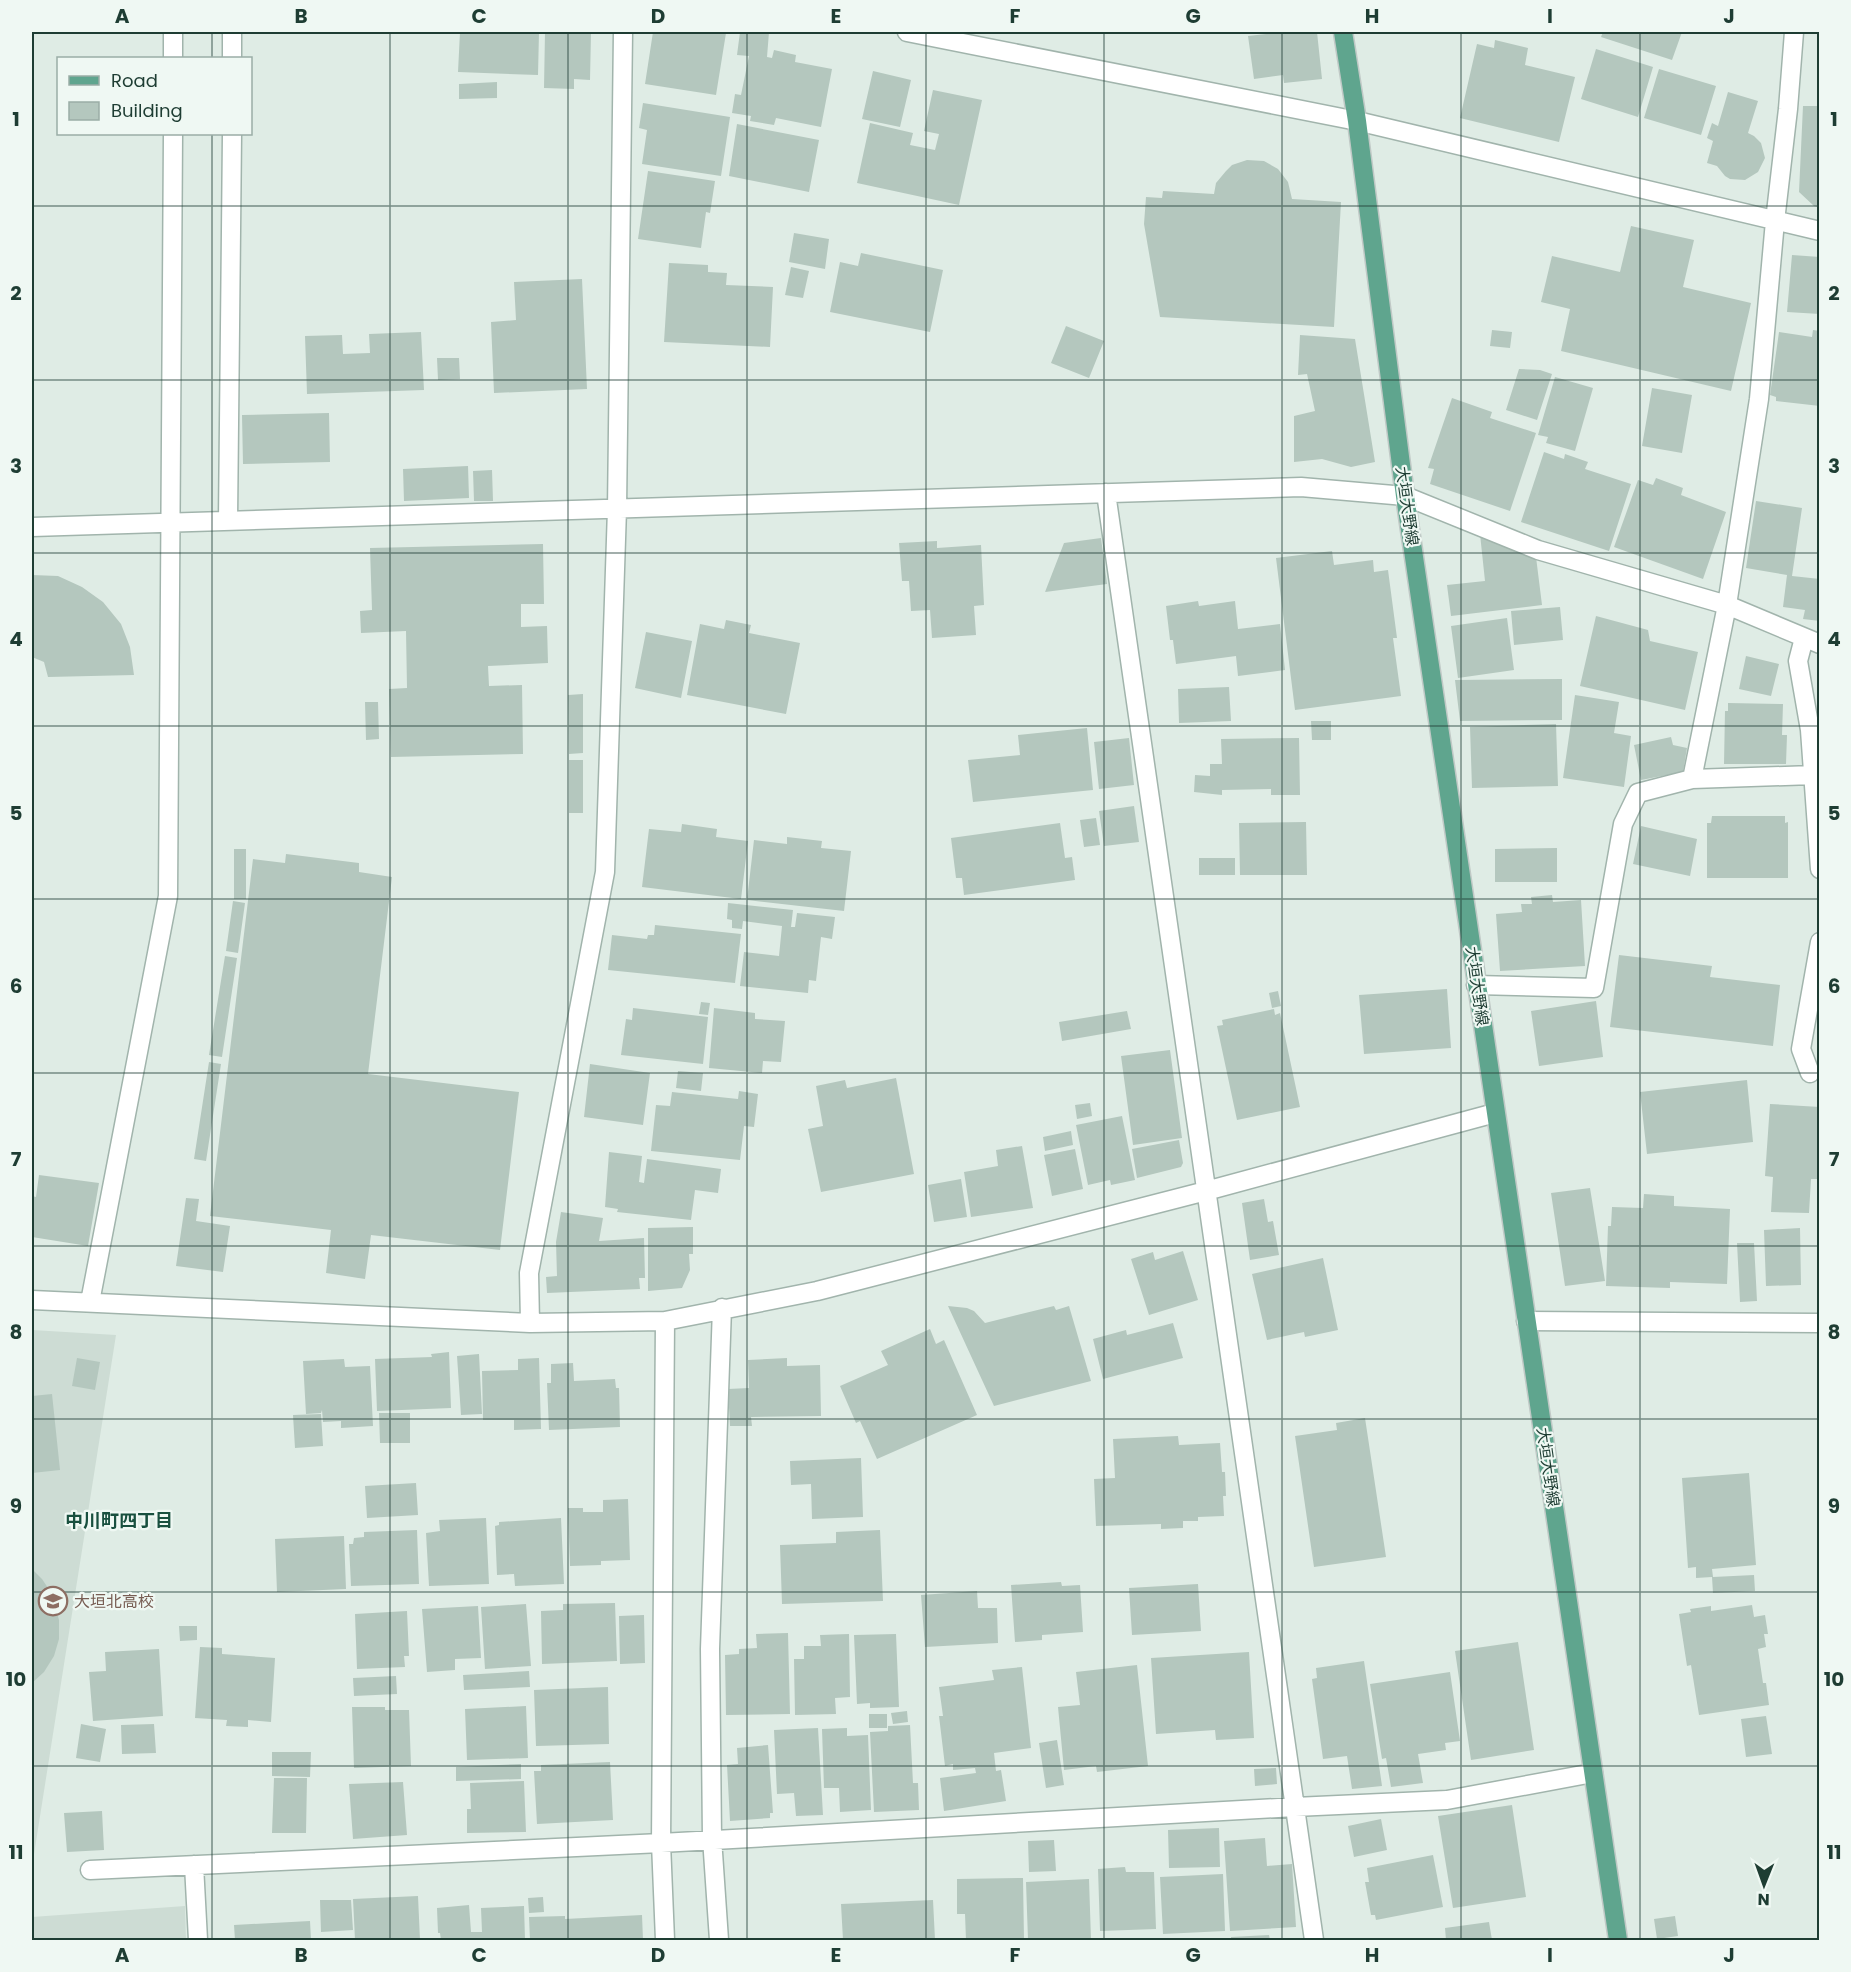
<svg xmlns="http://www.w3.org/2000/svg" width="1851" height="1972" font-family="Poppins,'Noto Sans JP',sans-serif">
	<style>
		.built { fill: #cddcd4 }
		.building { fill: #b4c7be }
		.lines { fill: none; stroke-linecap: round; stroke-linejoin: round }
		.minor-casing { stroke: #a1b4ac; stroke-width: 21 }
		.major-casing { stroke: #c0c9c6; stroke-width: 21 }
		.minor { stroke: #fff; stroke-width: 18 }
		.major { stroke: #5fa58e; stroke-width: 18 }
		.grid { fill: none; stroke: #1e3d33; stroke-width: 1.5; stroke-opacity: 0.55 }
		.labels { text-anchor: middle; dominant-baseline: central; stroke-width: 4.5; stroke-linejoin: round; paint-order: stroke }
		.street-label { font-size: 16px; fill: #1e3d33; stroke: #eff8f3 }
		.education-label { font-size: 16px; fill: #785e54; stroke: #eff8f3; text-anchor: start }
		.neighbourhood-label { font-size: 18px; font-weight: bold; fill: #19503f; stroke: #eff8f3 }
		.neatline { fill: none; stroke: #1e3d33; stroke-width: 2 }
		.grid-label { font-size: 20px; text-anchor: middle; font-weight: bold; fill: #1e3d33 }
	</style>
	<rect width="100%" height="100%" fill="#dfece5"/>
	<path class="built" d="M32 1330 116 1335 32 1867Z
		M185 1906 186 1940H32V1917Z"/>
	<path class="building" d="M460 32H539L538 75 458 72Z
		M545 32H591L590 80 574 79V89L544 88Z
		M653 32 726 33 716 95 645 84Z
		M740 32H769L767 57 772 58 774 50 796 55 795 62 832 69 821 127 776 118 774 125 750 121 751 116 732 113 735 94 741 95 749 56 737 55Z
		M1265 32H1317L1322 79 1284 83 1283 75 1254 79 1248 36 1266 34Z
		M1603 32H1682L1672 60 1601 37Z
		M1495 40 1528 48 1525 65 1575 77 1559 142 1460 118 1477 44 1494 48Z
		M1596 49 1653 67 1638 117 1581 99Z
		M1659 69 1716 86 1701 135 1644 118Z
		M873 71 911 80 900 127 862 119Z
		M497 82V98L459 99V84Z
		M933 90 982 100 959 205 857 183 870 123 913 133 910 145 935 150 939 134 924 131Z
		M1728 92 1758 101 1748 133 1754 136 1761 143 1765 158 1758 172 1745 180 1730 179 1725 176 1717 166 1707 163 1713 141 1707 138 1712 123 1718 126Z
		M643 103 730 117 721 176 642 164 647 130 639 128Z
		M1803 106H1820V208L1814 206 1799 192Z
		M737 124 819 140 809 192 729 176Z
		M1247 160 1264 161 1278 169 1288 182 1292 199 1341 202 1334 327 1160 317 1144 224 1146 197 1162 198 1163 191 1214 194 1216 183 1226 171 1232 165Z
		M648 171 715 181 710 213 706 212 701 248 638 239Z
		M1631 226 1694 240 1683 287 1751 303 1731 391 1561 351 1570 309 1541 302 1552 256 1620 272Z
		M794 233 829 239 825 269 789 262Z
		M861 253 943 270 930 332 830 312 840 262 858 266Z
		M1792 255 1820 257V314L1787 312Z
		M669 263 708 265V272L727 273 726 285 773 287 770 347 664 342Z
		M791 267 809 271 803 298 785 295Z
		M582 279 587 389 494 393 491 322 516 320 514 282Z
		M1066 326 1104 341 1089 378 1051 363Z
		M1492 330 1512 332 1510 348 1490 346Z
		M1813 330 1820 331V406L1776 401V397L1770 395 1779 332 1812 337Z
		M421 332 424 390 307 394 305 336 342 335 343 354 370 353 369 334Z
		M1300 335 1355 339 1375 462 1351 467 1322 459 1294 462V416L1315 411 1307 374 1298 375Z
		M437 358H459L460 379 438 380Z
		M1519 369 1540 370 1552 374 1537 420 1506 410Z
		M1555 377 1593 388 1575 451 1546 443 1548 437 1538 435Z
		M1652 388 1692 395 1682 453 1642 446Z
		M1452 398 1492 412 1490 418 1536 433 1510 511 1430 484 1434 469 1428 468Z
		M329 413 330 462 243 464 242 415Z
		M1544 452 1564 459 1565 454 1588 462 1585 469 1631 484 1609 551 1521 522Z
		M468 466 469 498 404 501 403 469Z
		M492 470 493 501H474L473 471Z
		M1656 478 1683 488 1681 495 1726 512 1703 579 1614 547 1638 480 1653 485Z
		M1756 501 1802 508 1792 576 1820 579V621L1803 619 1805 610 1783 607 1787 575 1746 568Z
		M1480 534 1536 557 1542 605 1451 616 1447 585 1485 581Z
		M1101 538 1107 584 1045 592 1064 543Z
		M937 541V548L981 545 984 605 974 606 976 635 932 638 930 610 911 611 909 581H902L899 543Z
		M543 544 544 604H521V627L547 626 548 663 488 666 489 686 522 685 523 754 391 757 389 689 407 688 406 631 361 633 360 611 372 610 370 548Z
		M1332 551 1334 565 1373 560 1374 572 1388 570 1397 638H1393L1401 696 1295 710 1276 558Z
		M32 575 58 576 82 587 103 602 121 624 130 647 134 675 48 677 44 662 32 657Z
		M1198 601 1199 606 1235 601 1238 629 1280 624 1285 670 1238 676 1236 656 1176 664 1173 640H1170L1166 606Z
		M1560 607 1563 640 1514 645 1511 611Z
		M1596 616 1648 630 1650 641 1698 652 1685 710 1580 686Z
		M1507 618 1514 670 1458 678 1451 626Z
		M726 620 751 625 749 633 800 643 786 714 687 695 700 624 724 629Z
		M646 632 692 641 681 698 635 688Z
		M1746 656 1779 664 1771 696 1739 689Z
		M1562 679V720L1460 721 1455 680Z
		M1229 687 1231 721 1179 723 1178 689Z
		M583 694V753L569 754 568 695Z
		M1575 695 1619 702 1614 733 1631 736 1624 787 1563 778Z
		M365 702H378L379 739 366 740Z
		M1728 703 1783 704 1782 735H1787L1786 764H1724L1725 711H1728Z
		M1311 721H1331V740H1312Z
		M1556 724 1558 786 1472 788 1470 727Z
		M1087 728 1093 790 973 802 968 760 1020 755 1018 735Z
		M1671 737 1673 745 1687 748 1683 772 1641 780 1634 745Z
		M1129 738 1134 785 1099 789 1094 742Z
		M1299 738 1300 795H1271V789L1222 790V795L1194 792 1195 775 1210 776V764H1222L1221 739Z
		M569 760H583V813H569Z
		M1134 806 1139 842 1104 846 1099 811Z
		M1712 816H1785V823L1788 822V878H1707V823H1711Z
		M1096 818 1100 845 1084 847 1080 820Z
		M1306 822 1307 875H1240L1239 823Z
		M1060 823 1065 858 1072 857 1075 880 964 895 962 878H956L951 838Z
		M682 824 717 829 716 837 748 841 741 899 642 887 649 829 681 832Z
		M1641 826 1697 839 1690 876 1633 864Z
		M787 837 822 841 821 848 851 851 844 911 747 900 754 840 787 844Z
		M1557 848V882H1495V849Z
		M234 849H246V899H234Z
		M286 854 359 863V872L392 877 368 1074 519 1092 500 1250 371 1235 365 1279 326 1273 331 1230 210 1216 253 859 285 863Z
		M1199 858H1235V875H1199Z
		M1552 895 1553 902 1581 900 1585 966 1500 971 1496 914 1522 912 1521 904H1532L1531 897Z
		M233 901 245 903 238 953 226 951Z
		M728 903 793 910 791 927H795L797 913 835 917 832 939 821 937 816 981 809 980 808 993 740 986 744 952 779 956 782 926 743 921 742 929 732 928V920L727 919Z
		M655 925 741 934 735 983 608 970 612 935 647 939 648 935H654Z
		M1619 955 1712 966 1710 977 1780 985 1773 1046 1610 1027Z
		M225 956 237 958 222 1057 209 1055Z
		M1447 989 1451 1048 1364 1054 1359 995Z
		M1278 991 1281 1006 1272 1008 1269 993Z
		M1596 1001 1603 1057 1539 1066 1531 1011Z
		M701 1002 710 1003 708 1015 699 1014Z
		M633 1008 708 1017 703 1064 621 1055 626 1019 632 1020Z
		M714 1008 755 1013V1019L785 1021 781 1062 763 1061 762 1073 709 1068Z
		M1274 1009 1275 1015 1280 1013 1300 1107 1237 1120 1217 1026 1223 1025 1222 1020Z
		M1127 1011 1131 1029 1062 1041 1059 1022Z
		M1170 1050 1182 1138 1133 1145 1121 1056Z
		M209 1062 221 1064 206 1161 194 1159Z
		M590 1064 650 1073 643 1125 584 1117Z
		M678 1071 703 1073 701 1091 676 1088Z
		M896 1078 914 1174 821 1192 808 1129 823 1126 816 1086 845 1080 847 1088Z
		M1747 1080 1753 1142 1647 1154 1640 1092Z
		M739 1091 758 1094 754 1127 744 1126 740 1160 651 1151 656 1105 670 1106 672 1092 738 1099Z
		M1090 1103 1092 1116 1077 1119 1075 1105Z
		M1770 1104 1820 1107 1819 1179H1811L1809 1213 1771 1212 1773 1177 1765 1176Z
		M1122 1116 1135 1180 1111 1185 1110 1180 1088 1185 1076 1125Z
		M1071 1131 1073 1145 1045 1151 1043 1137Z
		M1179 1140 1183 1163 1181 1167 1137 1178 1132 1149Z
		M1022 1146 1033 1208 971 1217 964 1172 998 1166 996 1150Z
		M1075 1149 1083 1189 1052 1196 1044 1155Z
		M609 1152 642 1156 639 1182 644 1183 647 1159 721 1169 718 1193 695 1190 691 1220 617 1212 618 1209 605 1207Z
		M39 1175 99 1183 88 1246 32 1237V1196L36 1197Z
		M961 1179 967 1217 934 1222 928 1185Z
		M1590 1188 1605 1281 1565 1286 1551 1193Z
		M1644 1194 1674 1196V1206L1730 1209 1727 1284 1670 1282V1288L1606 1286 1608 1226H1611L1612 1207 1643 1208Z
		M186 1198 199 1199 196 1221 230 1226 223 1272 176 1266Z
		M1264 1199 1268 1222 1273 1221 1279 1255 1250 1260 1242 1203Z
		M561 1212 603 1218 599 1241 644 1238 645 1278H639L640 1289 547 1293 546 1277 557 1276 556 1242Z
		M693 1227V1254H689L690 1270 682 1288 648 1291V1228Z
		M1800 1228 1801 1285 1766 1286 1764 1230Z
		M1737 1243H1754L1757 1301 1740 1302Z
		M1183 1251 1198 1300 1149 1315 1131 1259 1153 1252 1155 1260Z
		M1323 1258 1338 1330 1305 1337 1304 1332 1267 1340 1252 1274Z
		M948 1306 967 1308 974 1311 985 1323 1054 1306 1056 1310 1069 1306 1091 1381 994 1406Z
		M1173 1323 1183 1358 1103 1379 1093 1339 1126 1330 1127 1335Z
		M930 1329 936 1344 944 1340 977 1415 877 1459 860 1421 856 1423 840 1386 888 1365 881 1351Z
		M449 1352 451 1408 377 1411 375 1359 432 1357 431 1354Z
		M479 1354 482 1414 461 1415 457 1356Z
		M77 1358 100 1362 95 1390 72 1386Z
		M539 1358 541 1429 514 1430V1420H483L482 1371 518 1370V1359Z
		M787 1358V1366L820 1365 821 1416 751 1417 752 1426H730L728 1389 749 1388 748 1360Z
		M344 1359 345 1367 370 1366 373 1426 341 1428V1421L323 1422 322 1410 321 1413 306 1414 303 1361Z
		M573 1363 574 1381 615 1379 616 1388H619L620 1427 549 1430 547 1383H551V1364Z
		M52 1394 60 1470 32 1473V1396Z
		M379 1413H410V1443H380Z
		M321 1414 323 1446 295 1448 293 1415Z
		M1365 1418 1386 1557 1314 1567 1295 1436 1337 1430 1336 1423Z
		M1178 1436 1179 1445 1220 1443 1222 1472H1225L1226 1496H1223L1224 1516 1198 1517V1521H1183V1528L1161 1529V1524L1096 1526 1094 1479 1115 1478 1113 1439Z
		M861 1458 863 1517 812 1519 811 1484 791 1485 790 1461Z
		M1749 1473 1756 1565 1712 1569 1713 1577 1754 1575 1755 1591 1713 1593 1712 1577 1696 1578V1567L1688 1568 1682 1478Z
		M416 1483 418 1515 367 1518 365 1486Z
		M628 1499 630 1560 601 1561V1565L570 1566 568 1508H583V1512H603V1500Z
		M486 1518 489 1584 429 1586 426 1533 440 1531 439 1520Z
		M561 1518 564 1584 515 1586 514 1574 497 1575 495 1526 499 1525V1522Z
		M417 1530 419 1584 351 1586 349 1544H353L354 1538 364 1537V1532Z
		M880 1530 883 1601 782 1604 780 1545 836 1543V1532Z
		M344 1536 346 1589 277 1592 275 1539Z
		M32 1569 42 1579 52 1594 59 1620V1639L54 1656 44 1672 32 1683Z
		M1061 1582 1062 1586 1080 1585 1083 1632 1042 1635V1640L1015 1642 1011 1585Z
		M1198 1584 1201 1631 1132 1635 1129 1588Z
		M977 1591 978 1608H997L998 1643 925 1647 921 1595Z
		M615 1603 617 1661 542 1664 541 1611 563 1610V1604Z
		M526 1604 531 1666 485 1669 481 1607Z
		M1752 1605 1754 1617 1765 1615 1768 1634H1764L1766 1647 1758 1649 1763 1683H1766L1769 1705 1699 1715 1691 1665 1687 1666 1679 1614 1691 1612 1690 1609 1711 1606V1611Z
		M478 1606 481 1658 455 1659V1670L427 1672 422 1609Z
		M407 1611 409 1656H404L405 1667 357 1669 355 1614Z
		M644 1615 645 1663 620 1664 619 1616Z
		M179 1626H197V1640L180 1641Z
		M788 1633 790 1714 726 1715 725 1655 739 1654V1649L757 1648 756 1634Z
		M849 1634 850 1697 835 1698 836 1714 795 1715 794 1659H804V1646H821L820 1635Z
		M896 1634 899 1707 870 1708V1703L857 1704 854 1635Z
		M1518 1642 1534 1750 1471 1760 1455 1651Z
		M200 1647 222 1648V1654L275 1658 271 1722 248 1720V1727L226 1726 227 1720 195 1718Z
		M159 1649 163 1716 93 1721 89 1672 106 1671 105 1652Z
		M1249 1652 1254 1738 1216 1740 1215 1730 1156 1734 1151 1658Z
		M1364 1661 1382 1786 1352 1789 1347 1756 1323 1759 1312 1679 1317 1678 1316 1668Z
		M1137 1665 1148 1766 1097 1772 1096 1766 1064 1770 1058 1707 1080 1705 1076 1672Z
		M1022 1667 1031 1748 994 1753 996 1771 1001 1770 1006 1801 944 1811 940 1778 976 1773 975 1768 953 1770V1764L945 1766 939 1716H943L939 1687 994 1680 992 1670Z
		M529 1671 530 1687 464 1690 463 1675Z
		M1450 1672 1460 1741 1445 1743 1446 1750 1418 1754 1423 1783 1391 1787 1386 1758 1382 1759 1370 1684Z
		M396 1676 397 1694 354 1696 353 1678Z
		M608 1687 609 1744 536 1746 534 1690Z
		M526 1706 528 1758 467 1760 465 1709Z
		M352 1707H385V1710H409L411 1766 354 1768Z
		M907 1711 908 1722 893 1724 891 1713Z
		M869 1714H887V1728H869Z
		M1766 1716 1772 1754 1746 1757 1741 1719Z
		M81 1724 106 1729 100 1762 76 1758Z
		M154 1724 156 1753 122 1754 121 1725Z
		M910 1725 913 1783H918L919 1810 874 1812 870 1732 888 1731V1726Z
		M818 1728 823 1815 796 1816 794 1793 777 1794 774 1730Z
		M847 1728V1736L868 1735 871 1810 840 1812 839 1788H824L822 1729Z
		M1057 1740 1064 1785 1046 1788 1039 1743Z
		M768 1745 773 1813H770V1818L730 1821 727 1765 738 1764 737 1748Z
		M272 1752H311L310 1777 272 1776Z
		M610 1762 613 1820 537 1824 534 1771H541V1765Z
		M521 1764V1779L456 1781V1767Z
		M1276 1768 1277 1784 1255 1786 1254 1769Z
		M274 1778H307L306 1833H272Z
		M524 1781 526 1832 467 1833V1809H471L470 1783Z
		M403 1782 407 1835 353 1839 349 1784Z
		M1512 1805 1526 1897 1453 1908 1438 1816Z
		M102 1811 104 1850 67 1852 64 1813Z
		M1381 1819 1387 1850 1354 1857 1348 1826Z
		M1219 1828 1220 1867 1169 1868 1168 1830Z
		M1265 1838 1267 1866 1292 1864 1296 1927 1230 1931 1224 1841Z
		M1054 1840 1056 1871 1029 1872 1028 1841Z
		M1433 1855 1443 1907 1376 1920 1375 1915H1371L1365 1882H1369L1367 1868Z
		M1125 1867 1126 1872H1154L1156 1929 1100 1931 1098 1869Z
		M1223 1874 1225 1931 1163 1934 1160 1877Z
		M1023 1878 1024 1940H966L965 1914H957V1879Z
		M1089 1879 1091 1940H1028L1026 1882Z
		M418 1896 420 1940H355L353 1899Z
		M543 1897 544 1912 529 1913 528 1898Z
		M320 1900H351L353 1930 321 1932Z
		M933 1900 935 1940H843L841 1904Z
		M469 1905 471 1932H482L481 1908 524 1906 525 1940H441L440 1933H438L437 1908Z
		M642 1915 643 1940H530L529 1917 565 1916V1919Z
		M1675 1916 1678 1936 1657 1939 1654 1919Z
		M310 1921 311 1940H235L234 1925Z
		M1489 1922 1492 1940H1446L1445 1928Z
		M1269 1935 1270 1940H1231V1937Z"/>
	<g class="lines">
		<g class="minor-casing">
			<path id="minor" d="M907 32 1357 121 1820 231
				M173 58V32
				M232 58V32
				M1106 493 1314 1940
				M228 521 232 134
				M32 527 1301 487 1405 496 1538 550 1727 605 1820 644
				M1804 638 1798 661 1810 730 1820 869
				M1692 779 1813 775
				M1476 985 1594 988 1623 824 1638 793 1692 779 1727 605 1759 399 1775 221 1788 109 1794 32
				M1810 1073 1801 1049 1820 942
				M32 1300 530 1323 665 1321 817 1291 1206 1191 1495 1113
				M90 1302 168 896 173 134
				M665 1321 661 1843 665 1940
				M1526 1321 1820 1323
				M530 1323 529 1273 605 872 617 509 623 32
				M194 1865 198 1940
				M90 1870 661 1843 1295 1807 1447 1800 1593 1773
				M719 1940 712 1838 710 1649 722 1308"/>
		</g>
		<g class="major-casing">
			<path id="major" d="M1343 32 1357 121 1405 496 1618 1940"/>
		</g>
		<use href="#minor" class="minor"/>
		<use href="#major" class="major"/>
	</g>
	<path class="grid" d="M212 32V58M390 32V1940M568 32V1940M747 32V1940M926 32V1940M1104 32V1940M1282 32V1940M1461 32V1940M1640 32V1940M212 134V1940M32 206H1820M32 380H1820M32 553H1820M32 726H1820M32 899H1820M32 1073H1820M32 1246H1820M32 1419H1820M32 1592H1820M32 1766H1820"/>
	<defs>
		<g id="university-ring" transform="scale(1.5)"><circle r="9.5" fill="#eff8f3" stroke="#8d6e63" stroke-width="1.5"/><path d="M0-5L7-2L0 1L-7-2ZM-4 1L0 2.5L4 1V4Q0 6-4 4Z" fill="#8d6e63"/></g>
	</defs>
	<g fill-rule="evenodd">
		<use href="#university-ring" x="53" y="1601"/>
	</g>
	<g class="labels">
		<g class="street-label">
			<text transform="translate(1407 506) rotate(82)">大垣大野線</text>
			<text transform="translate(1477 986) rotate(82)">大垣大野線</text>
			<text transform="translate(1548 1467) rotate(82)">大垣大野線</text>
		</g>
		<g class="education-label">
			<text x="74" y="1601">大垣北高校</text>
		</g>
		<g class="neighbourhood-label">
			<text x="119" y="1520">中川町四丁目</text>
		</g>
	</g>
	<rect width="1851" height="1972" fill="none" stroke="#eff8f3" stroke-width="66"/>
	<rect x="57" y="57" width="195" height="78" fill="#eff8f3" stroke="#9bada6" stroke-width="1.5"/>
	<rect x="69" y="76" width="30" height="9" fill="#5fa58e" stroke="#9bada6" stroke-width="1.5"/>
	<text x="111" y="87" font-size="18" fill="#1e3d33">Road</text>
	<rect x="69" y="102" width="30" height="18" fill="#b4c7be" stroke="#9bada6" stroke-width="1.5"/>
	<text x="111" y="117" font-size="18" fill="#1e3d33">Building</text>
	<g transform="translate(1764 1885) rotate(181)" stroke="#eff8f3" stroke-width="4.5" paint-order="stroke">
	<path d="M0-4.5L10 22L0 15L-10 22Z" fill="#1e3d33"/>
	<text y="-9" font-size="16" font-weight="bold" text-anchor="middle" fill="#1e3d33">N</text>
	</g>
	<rect x="33" y="33" width="1785" height="1906" class="neatline"/>
	<g class="grid-label">
		<text x="122" y="23">A</text>
		<text x="301" y="23">B</text>
		<text x="479" y="23">C</text>
		<text x="658" y="23">D</text>
		<text x="836" y="23">E</text>
		<text x="1015" y="23">F</text>
		<text x="1193" y="23">G</text>
		<text x="1372" y="23">H</text>
		<text x="1550" y="23">I</text>
		<text x="1729" y="23">J</text>
		<text x="16" y="126">1</text>
		<text x="1834" y="126">1</text>
		<text x="16" y="300">2</text>
		<text x="1834" y="300">2</text>
		<text x="16" y="473">3</text>
		<text x="1834" y="473">3</text>
		<text x="16" y="646">4</text>
		<text x="1834" y="646">4</text>
		<text x="16" y="820">5</text>
		<text x="1834" y="820">5</text>
		<text x="16" y="993">6</text>
		<text x="1834" y="993">6</text>
		<text x="16" y="1166">7</text>
		<text x="1834" y="1166">7</text>
		<text x="16" y="1339">8</text>
		<text x="1834" y="1339">8</text>
		<text x="16" y="1513">9</text>
		<text x="1834" y="1513">9</text>
		<text x="16" y="1686">10</text>
		<text x="1834" y="1686">10</text>
		<text x="16" y="1859">11</text>
		<text x="1834" y="1859">11</text>
		<text x="122" y="1962">A</text>
		<text x="301" y="1962">B</text>
		<text x="479" y="1962">C</text>
		<text x="658" y="1962">D</text>
		<text x="836" y="1962">E</text>
		<text x="1015" y="1962">F</text>
		<text x="1193" y="1962">G</text>
		<text x="1372" y="1962">H</text>
		<text x="1550" y="1962">I</text>
		<text x="1729" y="1962">J</text>
	</g>
</svg>
